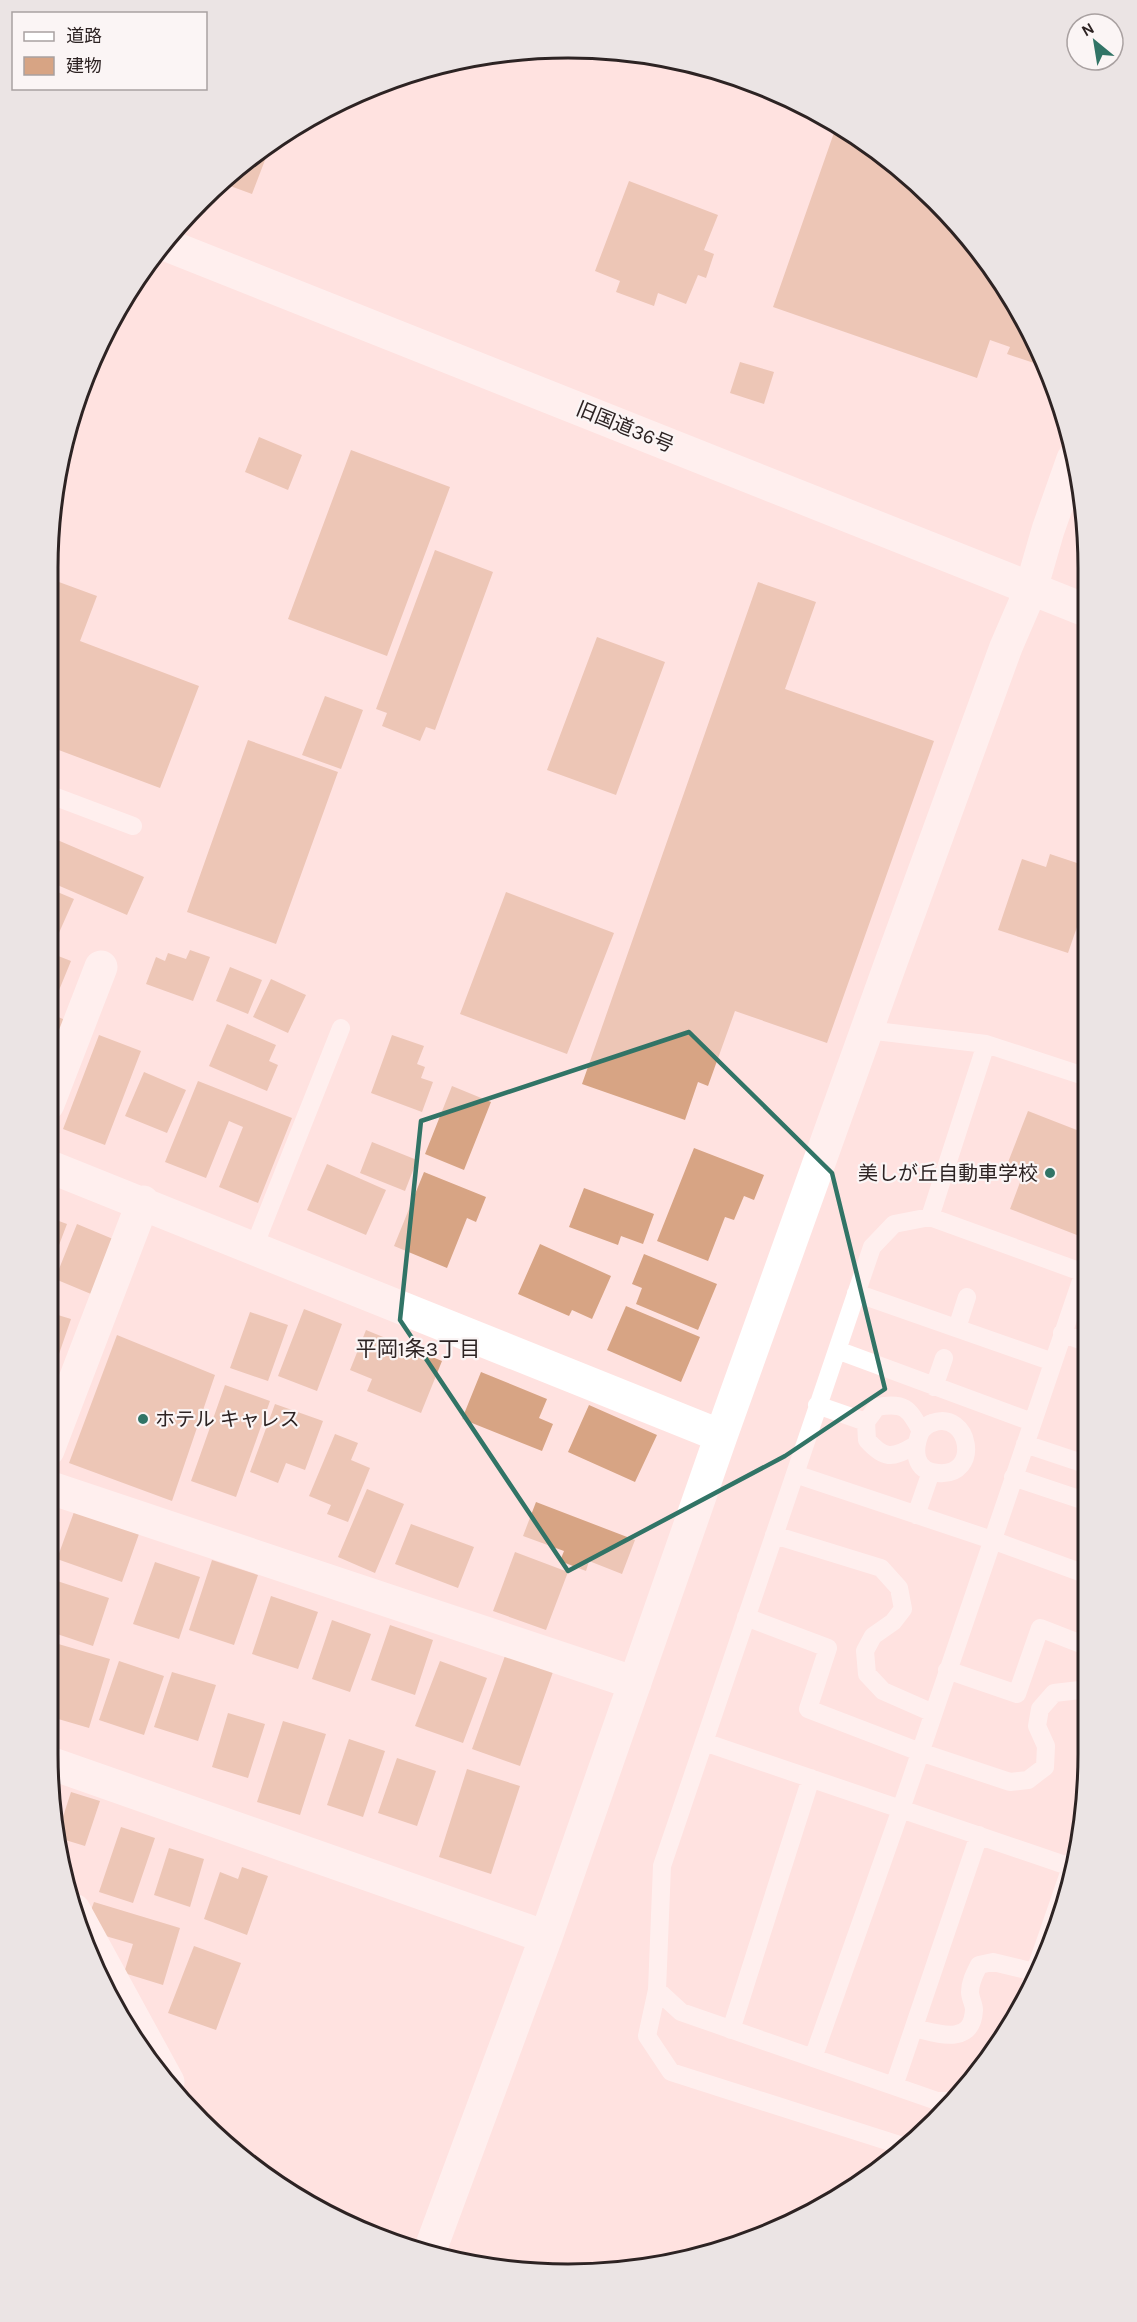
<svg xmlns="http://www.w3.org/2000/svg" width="1137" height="2322" font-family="Karla,'Noto Sans JP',sans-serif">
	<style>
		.building { fill: #d7a484 }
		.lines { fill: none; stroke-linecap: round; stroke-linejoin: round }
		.service { stroke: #fff; stroke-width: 18 }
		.minor { stroke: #fff; stroke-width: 33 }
		.tertiary { stroke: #fff; stroke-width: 33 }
		.marked { fill: none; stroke: #317466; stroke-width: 4.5; stroke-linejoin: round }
		.poi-dot { fill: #317466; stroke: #fbf5f5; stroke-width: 2 }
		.labels { text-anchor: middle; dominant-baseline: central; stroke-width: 4.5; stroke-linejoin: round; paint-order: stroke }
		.street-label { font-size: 20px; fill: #2d2323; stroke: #fbf5f5 }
		.poi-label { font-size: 20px; fill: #2d2323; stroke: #fbf5f5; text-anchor: end }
		.neighbourhood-label { font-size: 21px; fill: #2d2323; stroke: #fbf5f5 }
		.rim { fill: none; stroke: #2d2323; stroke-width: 3 }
	</style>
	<rect width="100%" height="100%" fill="#ffe2e0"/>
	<path class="building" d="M836 127 886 156 982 252 1040 354 1037 364 1007 354 1010 347 990 340 977 378 773 307Z
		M267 146 270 147 252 194 222 183Z
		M629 181 718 215 704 250 714 254 706 278 698 275 686 304 658 293 654 306 616 292 620 281 595 271Z
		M740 362 774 372 764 404 730 393Z
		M259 437 302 455 288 490 245 472Z
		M351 450 450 487 387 656 288 619Z
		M435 550 493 572 435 730 426 727 420 741 382 726 387 713 376 709Z
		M48 578 97 596 80 641 199 686 160 788 48 746Z
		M758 582 816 602 785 689 934 741 827 1043 735 1011 708 1086 698 1082 685 1120 582 1084Z
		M597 637 665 662 616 795 547 770Z
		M325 696 363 710 341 769 302 755Z
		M248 740 338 772 276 944 187 912Z
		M48 836 144 877 127 915 48 881Z
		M1050 854 1086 866V901L1068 953 998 930 1022 859 1046 867Z
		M48 888 74 899 58 935 48 931Z
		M506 892 614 933 567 1054 460 1014Z
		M190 950 210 957 193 1001 146 984 156 957 165 961 168 953 186 959Z
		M48 952 71 961 55 1000 48 998Z
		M230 967 262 980 248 1014 216 1001Z
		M271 979 306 995 288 1033 253 1017Z
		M48 1013 68 1021 48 1069Z
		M227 1024 276 1045 269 1061 278 1065 267 1091 209 1066Z
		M99 1035 141 1051 105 1145 63 1129Z
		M392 1035 424 1046 417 1064 425 1067 421 1078 433 1082 422 1112 371 1093Z
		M144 1072 186 1090 167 1133 125 1116Z
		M198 1081 292 1118 258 1203 219 1187 243 1127 229 1121 206 1178 165 1162Z
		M452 1086 491 1102 464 1170 425 1154Z
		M1028 1111 1087 1134V1239L1010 1209 1022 1177 1005 1170Z
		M372 1142 417 1160 405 1191 360 1173Z
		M694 1148 764 1175 754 1200 744 1196 734 1220 725 1217 708 1261 657 1241Z
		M327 1164 386 1190 366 1235 307 1210Z
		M424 1172 486 1197 476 1222 467 1218 447 1268 394 1246Z
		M584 1188 654 1214 643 1244 621 1236 618 1245 569 1227Z
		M48 1217 67 1224 48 1274Z
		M77 1224 113 1239 91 1294 55 1279Z
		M540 1244 611 1276 592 1319 572 1310 569 1316 518 1294Z
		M644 1254 717 1284 698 1330 636 1304 642 1288 632 1284Z
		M626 1306 700 1337 681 1382 607 1350Z
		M304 1309 342 1324 317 1391 278 1376Z
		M48 1312 71 1319 48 1386Z
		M250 1312 288 1325 268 1381 230 1368Z
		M366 1330 442 1361 421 1413 367 1391 372 1379 350 1370Z
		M117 1335 215 1375 172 1501 69 1463Z
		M481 1372 547 1399 539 1418 553 1424 542 1451 462 1419Z
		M225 1385 270 1401 236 1497 191 1481Z
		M275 1404 323 1421 305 1470 286 1463 278 1483 250 1472Z
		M589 1405 657 1435 635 1482 568 1452Z
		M335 1434 358 1443 351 1460 370 1468 348 1522 327 1514 331 1505 309 1496Z
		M367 1489 404 1504 375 1573 338 1557Z
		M536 1502 635 1540 622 1574 589 1561 586 1571 560 1561 564 1551 523 1536Z
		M74 1512 139 1534 122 1582 57 1559Z
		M411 1524 474 1547 458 1588 395 1564Z
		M515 1552 568 1572 546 1630 493 1611Z
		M212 1560 258 1575 234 1645 189 1630Z
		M155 1562 200 1577 179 1639 133 1624Z
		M48 1578 109 1598 93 1646 48 1631Z
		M271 1596 318 1612 298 1669 252 1654Z
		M332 1620 371 1634 350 1692 312 1679Z
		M390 1625 433 1640 415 1695 371 1680Z
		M48 1641 110 1659 89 1728 48 1716Z
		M506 1653 554 1669 520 1766 472 1749Z
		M119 1661 164 1676 144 1735 99 1720Z
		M440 1661 487 1678 463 1743 415 1726Z
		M172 1672 216 1685 198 1741 154 1727Z
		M228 1713 265 1724 248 1778 212 1767Z
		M283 1721 326 1734 300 1815 257 1802Z
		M349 1739 385 1751 363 1817 327 1805Z
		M397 1758 436 1771 417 1826 378 1813Z
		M467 1769 520 1786 491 1874 439 1857Z
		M71 1792 100 1801 85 1846 62 1839 60 1826Z
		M121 1827 155 1838 133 1903 99 1892Z
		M169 1848 204 1859 190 1907 154 1895Z
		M242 1867 268 1876 247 1935 204 1919 220 1872 238 1879Z
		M94 1902 180 1928 163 1985 124 1973 133 1944 102 1935 91 1910Z
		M194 1946 241 1963 216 2030 168 2013Z"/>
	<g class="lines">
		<path class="service" d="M48 794 133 826
			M867 1030 986 1044 1087 1077
			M930 1217 986 1044
			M254 1247 341 1028
			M856 1293 1053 1362
			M957 1328 967 1297
			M1062 1333 1088 1343
			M837 1350 1032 1422
			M934 1387 944 1358
			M817 1405 866 1422
			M1025 1444 1088 1465
			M914 1446C892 1459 884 1459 867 1440L866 1422 877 1407C904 1402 909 1408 921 1431 913 1449 913 1471 938 1473 982 1477 970 1409 932 1423 928 1424 924 1428 921 1431
			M795 1474 992 1540 1088 1575
			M1013 1477 1088 1502
			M916 1515 931 1472
			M774 1535 881 1568 899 1588 903 1609 893 1622 873 1636 865 1651 867 1674 883 1691 933 1713
			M746 1617 828 1648 808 1709 920 1752 1010 1782 1028 1780 1045 1767 1046 1746 1037 1726 1040 1709 1054 1693 1080 1690 1089 1694
			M947 1670 1017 1694 1040 1628 1089 1647
			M704 1742 1071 1867
			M1031 1983 1080 1841
			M657 1990 681 2012 937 2101H955
			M914 2028C936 2033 972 2047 974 2010 974 2004 970 1998 970 1992 970 1982 975 1973 979 1965L993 1962 1034 1972
			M731 2030 811 1778
			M813 2058 901 1809 1084 1272
			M894 2086 979 1835
			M906 2147 671 2072 647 2036 657 1990 662 1866 872 1247 894 1224 930 1217 1087 1274"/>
		<path class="minor" d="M48 1104 101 967
			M48 1166 721 1436
			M48 1450 143 1202
			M48 1487 635 1683
			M50 1763 546 1937
			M74 1910 168 2082
			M429 2253 546 1937 721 1436 890 965 1006 647 1031 589 1048 530 1073 459"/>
		<path class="tertiary" d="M164 244 1085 610"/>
	</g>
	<path d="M0 0H1137V2322H0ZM689 1032 832 1173 885 1389 785 1456 568 1571 400 1320 421 1121Z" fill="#ffe2e0" fill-opacity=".55" fill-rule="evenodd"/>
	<path class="marked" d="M689 1032 832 1173 885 1389 785 1456 568 1571 400 1320 421 1121Z"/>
	<g class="poi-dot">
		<circle cx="1050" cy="1173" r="6"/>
		<circle cx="143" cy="1419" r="6"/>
	</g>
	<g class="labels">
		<g class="street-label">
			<text transform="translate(625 427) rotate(22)">旧国道36号</text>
		</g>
		<g class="poi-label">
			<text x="1038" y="1173">美しが丘自動車学校</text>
			<text x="155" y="1419" text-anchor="start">ホテル キャレス</text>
		</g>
		<g class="neighbourhood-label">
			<text x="418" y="1349">平岡1条3丁目</text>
		</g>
	</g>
	<path d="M0 0H1137V2322H0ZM568 58H568A510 510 0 0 1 1078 568V1754A510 510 0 0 1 568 2264H568A510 510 0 0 1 58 1754V568A510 510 0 0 1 568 58Z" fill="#ebe4e4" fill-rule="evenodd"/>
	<path class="rim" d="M568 58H568A510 510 0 0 1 1078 568V1754A510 510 0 0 1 568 2264H568A510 510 0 0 1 58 1754V568A510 510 0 0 1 568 58Z"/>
	<rect x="12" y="12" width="195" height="78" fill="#fbf5f5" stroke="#a9a1a1" stroke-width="1.5"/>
	<rect x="24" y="32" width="30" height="9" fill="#ffffff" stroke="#a9a1a1" stroke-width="1.5"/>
	<text x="66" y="42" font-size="18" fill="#2d2323">道路</text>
	<rect x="24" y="57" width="30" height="18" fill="#d7a484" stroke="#a9a1a1" stroke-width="1.5"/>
	<text x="66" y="72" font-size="18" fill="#2d2323">建物</text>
	<g transform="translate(1095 42) rotate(330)"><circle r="28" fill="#fbf5f5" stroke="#a9a1a1" stroke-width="1.5"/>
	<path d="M0-4.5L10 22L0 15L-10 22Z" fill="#317466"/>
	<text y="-9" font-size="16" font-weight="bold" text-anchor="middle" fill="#2d2323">N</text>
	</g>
</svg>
